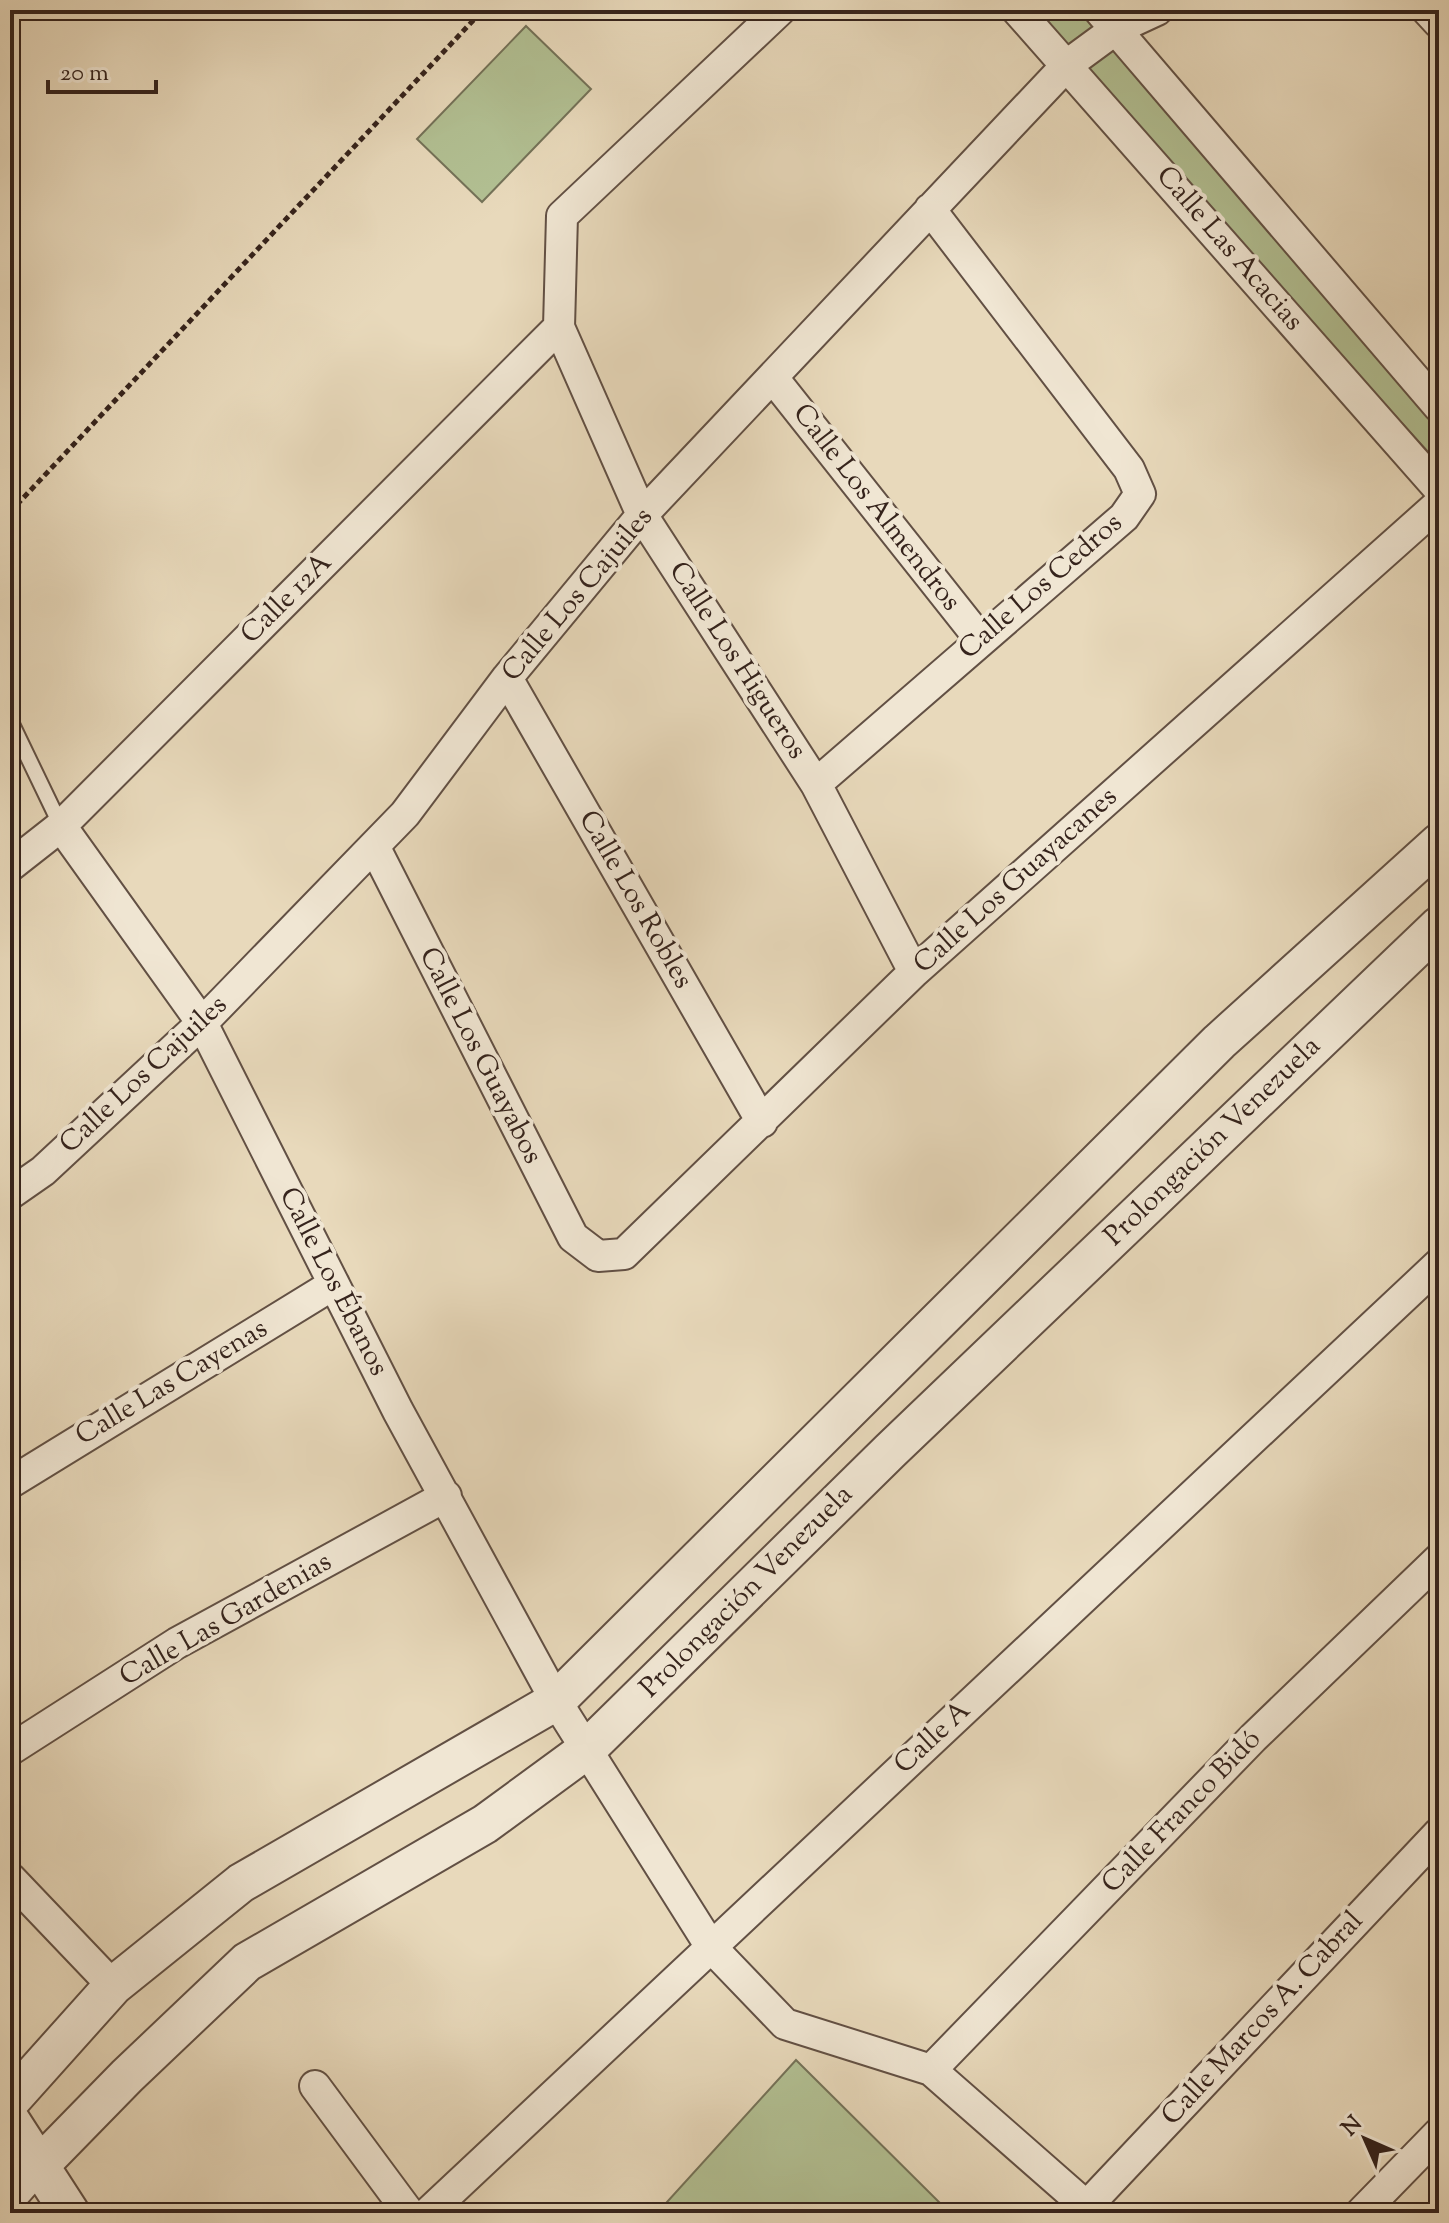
<svg xmlns="http://www.w3.org/2000/svg" width="1449" height="2223" font-family="'Sorts Mill Goudy',serif">
	<style>
		.green { fill: #b2c093; stroke: #747258; stroke-width: 2 }
		.lines { fill: none; stroke-linecap: round; stroke-linejoin: round }
		.service-casing { stroke: #625044; stroke-width: 18 }
		.minor-casing { stroke: #625044; stroke-width: 34 }
		.tertiary-casing { stroke: #625044; stroke-width: 42 }
		.path { stroke: #35231c; stroke-width: 5; stroke-dasharray: 6 4; stroke-linecap: butt }
		.service { stroke: #f0e6d3; stroke-width: 14 }
		.minor { stroke: #f0e6d3; stroke-width: 30 }
		.tertiary { stroke: #f0e6d3; stroke-width: 38 }
		.labels { text-anchor: middle; dominant-baseline: central; stroke-width: 8; stroke-linejoin: round; paint-order: stroke }
		.street-label { font-size: 28px; fill: #35231c; stroke: #f0e6d3 }
	</style>
	<rect width="100%" height="100%" fill="#e8d9bb"/>
	<filter id="stains"><feTurbulence type="fractalNoise" baseFrequency=".0025" numOctaves="4"/><feColorMatrix values="0 0 0 0 .2 0 0 0 0 .09 0 0 0 0 .02 0 0 0 .5 -.17"/></filter>
	<radialGradient id="worn" r=".72"><stop offset=".6" stop-color="#630" stop-opacity="0"/><stop offset="1" stop-color="#630" stop-opacity=".3"/></radialGradient>
	<path class="green" d="M1026 10H1089L1439 399V464Z
		M526 26 591 89 482 202 417 139Z
		M796 2060 950 2213H657Z"/>
	<g class="lines">
		<g class="service-casing">
			<path id="service" d="M10 720 61 826"/>
		</g>
		<g class="minor-casing">
			<path id="minor" d="M780 10 562 216 559 327 642 515 816 784 914 972
				M1017 10 1439 489
				M1099 10 1439 407
				M1427 10 1439 23
				M773 378 980 639
				M507 678 762 1122
				M816 784 1124 517 1140 494 1129 469 930 209
				M61 826 202 1023 398 1411 556 1701 711 1947 785 2024 931 2070 1094 2213
				M374 846 573 1237 598 1256 624 1254 914 972 1439 504
				M10 866 61 826 559 327
				M10 1194 43 1171 202 1023 405 814 507 678 642 515 1067 65 1116 29 1157 10
				M10 1483 334 1284
				M10 1750 177 1643 446 1496
				M10 1878 113 1986
				M931 2070 1253 1738 1439 1559
				M315 2086 409 2213
				M10 2199 41 2164
				M1087 2206 1439 1833
				M428 2213 1439 1264
				M1361 2213 1439 2133"/>
		</g>
		<g class="tertiary-casing">
			<path id="tertiary" d="M10 2101 113 1986 241 1883 556 1701 1219 1042 1439 843
				M10 2120 70 2213
				M41 2164 127 2076 247 1962 485 1824 586 1750 890 1451 1439 926"/>
		</g>
		<path class="path" d="M10 512 483 10"/>
		<use href="#service" class="service"/>
		<use href="#minor" class="minor"/>
		<use href="#tertiary" class="tertiary"/>
	</g>
	<g class="labels">
		<g class="street-label">
			<text transform="translate(1229 249) rotate(49)">Calle Las Acacias</text>
			<text transform="translate(876 508) rotate(52)">Calle Los Almendros</text>
			<text transform="translate(1041 587) rotate(-41)">Calle Los Cedros</text>
			<text transform="translate(578 595) rotate(-50)">Calle Los Cajuiles</text>
			<text transform="translate(287 599) rotate(-45)">Calle 12A</text>
			<text transform="translate(737 661) rotate(57)">Calle Los Higueros</text>
			<text transform="translate(1016 881) rotate(-42)">Calle Los Guayacanes</text>
			<text transform="translate(635 900) rotate(60)">Calle Los Robles</text>
			<text transform="translate(480 1056) rotate(63)">Calle Los Guayabos</text>
			<text transform="translate(144 1075) rotate(-43)">Calle Los Cajuiles</text>
			<text transform="translate(1213 1142) rotate(-44)">Prolongación Venezuela</text>
			<text transform="translate(333 1282) rotate(63)">Calle Los Ébanos</text>
			<text transform="translate(172 1383) rotate(-31)">Calle Las Cayenas</text>
			<text transform="translate(747 1592) rotate(-45)">Prolongación Venezuela</text>
			<text transform="translate(226 1620) rotate(-30)">Calle Las Gardenias</text>
			<text transform="translate(933 1738) rotate(-43)">Calle A</text>
			<text transform="translate(1182 1812) rotate(-46)">Calle Franco Bidó</text>
			<text transform="translate(1263 2019) rotate(-47)">Calle Marcos A. Cabral</text>
		</g>
	</g>
	<rect width="1449" height="2223" fill="none" stroke="#e8d9bb" stroke-width="40"/>
	<rect x="12" y="12" width="1425" height="2199" fill="none" stroke="#35231c" stroke-width="4"/>
	<rect x="20" y="20" width="1409" height="2183" fill="none" stroke="#35231c" stroke-width="2"/>
	<g transform="translate(1365 2139) rotate(315)" stroke="#f0e6d3" stroke-width="6" paint-order="stroke">
	<path d="M0-6L14 30L0 20L-14 30Z" fill="#35231c"/>
	<text y="-12" font-size="22" font-weight="bold" text-anchor="middle" fill="#35231c">N</text>
	</g>
	<path d="M48 80v12h108v-12" fill="none" stroke="#35231c" stroke-width="4"/>
	<text x="60" y="80" font-size="24" fill="#35231c" stroke="#f0e6d3" stroke-width="6" paint-order="stroke">20 m</text>
	<rect width="100%" height="100%" filter="url(#stains)"/>
	<rect width="100%" height="100%" fill="url(#worn)"/>
</svg>
